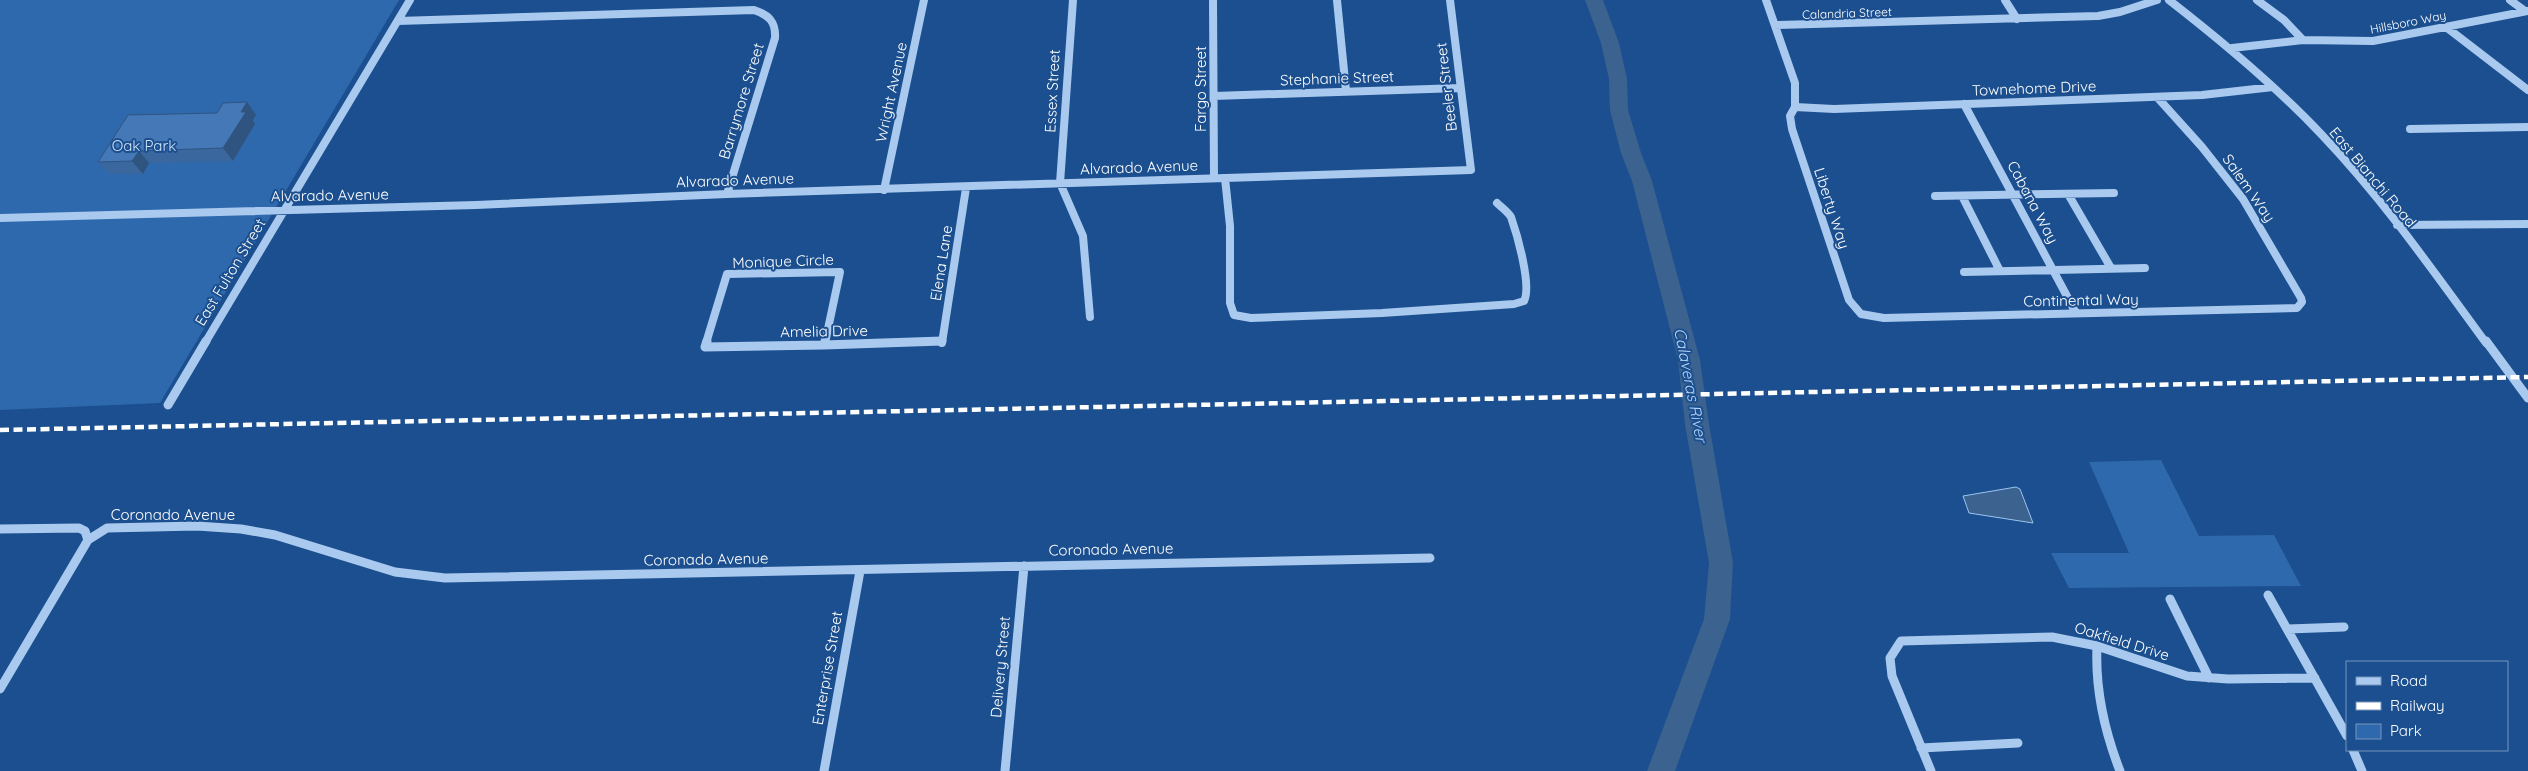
<svg xmlns="http://www.w3.org/2000/svg" width="2528" height="771" font-family="Quicksand,sans-serif">
	<style>
		.green { fill: #2e69ad }
		.water { fill: #3c6290; stroke: #9cc4f0 }
		.lines { fill: none; stroke-linecap: round; stroke-linejoin: round }
		.river { fill: #3c6290; fill-rule: evenodd }
		.minor-far1 { stroke: #a9c9ee; stroke-width: 8 }
		.minor { stroke: #a9c9ee; stroke-width: 9 }
		.rail { stroke: #fff; stroke-width: 4.5; stroke-dasharray: 9 4.5; stroke-linecap: butt }
		.wall { fill: #3a679d }
		.shaded-wall { fill: #305480 }
		.building { fill: #4478b7; stroke: #305480 }
		.labels { text-anchor: middle; dominant-baseline: central; stroke-width: 4; stroke-linejoin: round; paint-order: stroke }
		.far-street-label { font-size: 12px; fill: #fff; stroke: #1b4f8f }
		.street-label { font-size: 15px; fill: #fff; stroke: #1b4f8f }
		.park-label { font-size: 15px; fill: #cfe3fa; stroke: #1b4f8f }
		.water-label { font-size: 16px; font-style: italic; fill: #b5d3f5; stroke: #1b4f8f }
	</style>
	<rect width="100%" height="100%" fill="#1b4f8f"/>
	<path class="green" d="M0 0H399L160 403 0 410Z
		M2161 460 2199 536 2274 535 2301 586 2069 588 2051 553H2129L2089 462Z"/>
	<path class="water" d="M2016 487 2020 489 2033 523 1969 513 1963 496Z"/>
	<g class="lines">
		<path class="river" d="M1585 0H1603L1619 43 1627 79 1628 110 1641 153 1652 181 1700 360 1709 424 1733 563 1730 619 1675 771H1647L1704 619 1709 563 1685 424 1678 360 1632 181 1621 153 1610 110 1609 79 1601 43Z"/>
		<path class="minor-far1" d="M1073 0 1060 183 1083 236 1090 317
			M1213 0 1214 178
			M1337 0 1346 91
			M1766 0 1795 83V107
			M2005 0 2017 19
			M2169 0C2223 42 2275 85 2322 135 2383 199 2434 272 2486 343
			M2257 0 2284 20 2303 40
			M2510 0 2525 11
			M398 21 754 10C769 15 776 22 775 38L727 194
			M1775 25 2098 16 2120 12 2157 0
			M2446 27 2528 90
			M2232 48 2303 40 2373 41 2528 11
			M1214 96 1460 88
			M1964 104 2076 313
			M1795 107 1790 116 1792 129 1849 300 1861 314 1884 318 2297 308 2302 302 2301 298 2243 199 2202 147 2157 97
			M1795 107 1834 109 2202 95 2273 87
			M2410 129 2528 127
			M1225 178 1230 226V303L1234 315 1251 318 1382 313 1514 304 1524 301C1532 286 1517 234 1511 217 1508 212 1501 207 1497 203
			M884 190 924 0
			M2068 194 2111 268
			M1935 196 2114 193
			M1962 196 2000 271
			M0 218 476 205 727 194 1471 170 1450 0
			M2397 225 2528 224
			M1964 272 2145 268
			M205 343 410 0
			M706 343 727 274 840 272 825 343
			M942 343 966 188"/>
		<path class="minor" d="M707 341 705 347 824 345
			M2486 341 2528 398
			M824 345 825 341
			M824 345 942 341
			M168 405 206 341
			M0 529 79 528 85 531 88 540
			M2268 595 2347 736
			M2170 599 2209 678
			M2288 629 2344 627
			M2097 646C2095 690 2104 730 2120 771
			M0 689 88 540 107 528 197 526 241 529 275 535 395 572 445 578 1430 558
			M1921 748 2018 743
			M2353 750 2362 771
			M824 771 860 571
			M1005 771 1024 566
			M1931 771 1892 676 1890 658 1901 641 2052 637 2097 646 2187 676 2228 679 2315 678"/>
		<path class="rail" d="M0 430 2528 377"/>
	</g>
	<path class="wall" d="M247 102 256 115 253 120 255 124 233 161 149 163 143 174H109L98 162 217 113Z"/>
	<path class="shaded-wall" d="M247 102 256 115 253 120 255 124 233 161 223 148 241 112Z
		M139 151 149 163 143 174 132 161Z"/>
	<path class="building" d="M247 102 241 112H246L223 148 139 151 132 161 98 162 128 115 217 113 223 103Z"/>
	<g class="labels">
		<g class="far-street-label">
			<text transform="translate(1847 13) rotate(-2)">Calandria Street</text>
			<text transform="translate(2408 22) rotate(-11)">Hillsboro Way</text>
		</g>
		<g class="street-label">
			<text transform="translate(1337 78) rotate(-2)">Stephanie Street</text>
			<text transform="translate(1446 87) rotate(-97)">Beeler Street</text>
			<text transform="translate(2034 88) rotate(-2)">Townehome Drive</text>
			<text transform="translate(1200 89) rotate(-90)">Fargo Street</text>
			<text transform="translate(1052 91) rotate(-87)">Essex Street</text>
			<text transform="translate(891 92) rotate(-78)">Wright Avenue</text>
			<text transform="translate(741 101) rotate(-73)">Barrymore Street</text>
			<text transform="translate(1139 167) rotate(-2)">Alvarado Avenue</text>
			<text transform="translate(2373 177) rotate(50)">East Bianchi Road</text>
			<text transform="translate(735 180) rotate(-2)">Alvarado Avenue</text>
			<text transform="translate(2249 188) rotate(55)">Salem Way</text>
			<text transform="translate(330 195) rotate(-1)">Alvarado Avenue</text>
			<text transform="translate(2033 202) rotate(62)">Cabana Way</text>
			<text transform="translate(1832 208) rotate(72)">Liberty Way</text>
			<text transform="translate(783 261) rotate(-2)">Monique Circle</text>
			<text transform="translate(941 263) rotate(-81)">Elena Lane</text>
			<text transform="translate(230 272) rotate(-59)">East Fulton Street</text>
			<text transform="translate(2081 300) rotate(-1)">Continental Way</text>
			<text transform="translate(824 331) rotate(-1)">Amelia Drive</text>
			<text x="173" y="514">Coronado Avenue</text>
			<text transform="translate(1111 549) rotate(-1)">Coronado Avenue</text>
			<text transform="translate(706 559) rotate(-1)">Coronado Avenue</text>
			<text transform="translate(2122 641) rotate(17)">Oakfield Drive</text>
			<text transform="translate(1000 667) rotate(-85)">Delivery Street</text>
			<text transform="translate(827 668) rotate(-80)">Enterprise Street</text>
		</g>
		<g class="park-label">
			<text x="144" y="145">Oak Park</text>
		</g>
		<g class="water-label">
			<text transform="translate(1691 385) rotate(79)">Calaveras River</text>
		</g>
	</g>
	<rect x="2346" y="661" width="162" height="90" fill="#1b4f8f" stroke="#7695bc"/>
	<rect x="2356" y="677" width="25" height="8" fill="#a9c9ee" stroke="#7695bc"/>
	<text x="2390" y="686" font-size="15" fill="#ffffff">Road</text>
	<rect x="2356" y="702" width="25" height="8" fill="#ffffff" stroke="#7695bc"/>
	<text x="2390" y="711" font-size="15" fill="#ffffff">Railway</text>
	<rect x="2356" y="724" width="25" height="15" fill="#2e69ad" stroke="#7695bc"/>
	<text x="2390" y="736" font-size="15" fill="#ffffff">Park</text>
</svg>
